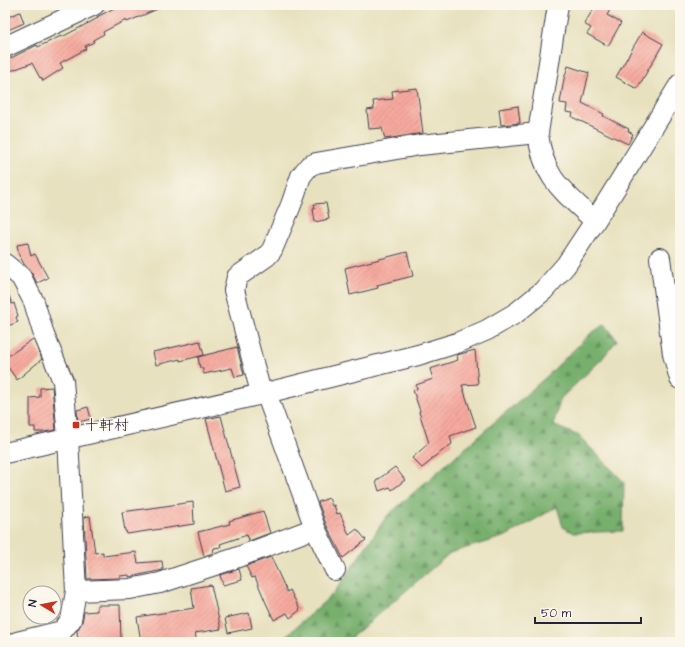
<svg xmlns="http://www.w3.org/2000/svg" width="685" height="647" font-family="'Architects Daughter','Klee One',sans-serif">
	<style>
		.forest { fill: url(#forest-firs); stroke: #4c6854 }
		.building { fill: url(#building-hatch) }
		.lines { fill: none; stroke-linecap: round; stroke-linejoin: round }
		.minor-casing { stroke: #403f4f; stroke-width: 22 }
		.minor { stroke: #fff; stroke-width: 20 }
		.poi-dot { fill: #c8321e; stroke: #fbf7ec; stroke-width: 1.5 }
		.labels { text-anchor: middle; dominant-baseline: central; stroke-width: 3; stroke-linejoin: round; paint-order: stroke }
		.poi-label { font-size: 15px; fill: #22223b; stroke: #fbf7ec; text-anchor: start }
	</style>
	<defs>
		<pattern id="forest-firs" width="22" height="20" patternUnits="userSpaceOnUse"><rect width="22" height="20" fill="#77af6d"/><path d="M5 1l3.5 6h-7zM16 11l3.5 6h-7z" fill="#618e5b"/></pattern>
		<pattern id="building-hatch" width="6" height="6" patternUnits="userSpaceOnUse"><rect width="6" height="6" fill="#f6a99e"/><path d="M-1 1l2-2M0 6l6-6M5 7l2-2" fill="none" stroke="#d39189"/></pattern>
	</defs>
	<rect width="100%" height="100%" fill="#fbf7ec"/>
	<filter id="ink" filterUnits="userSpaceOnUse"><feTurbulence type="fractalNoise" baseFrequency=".025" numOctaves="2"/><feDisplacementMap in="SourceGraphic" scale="8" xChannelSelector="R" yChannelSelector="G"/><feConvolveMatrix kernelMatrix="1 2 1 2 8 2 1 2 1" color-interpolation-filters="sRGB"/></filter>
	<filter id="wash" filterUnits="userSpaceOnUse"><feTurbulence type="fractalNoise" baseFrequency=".012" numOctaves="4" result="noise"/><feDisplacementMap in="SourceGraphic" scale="16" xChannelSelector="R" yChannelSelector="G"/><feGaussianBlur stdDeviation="0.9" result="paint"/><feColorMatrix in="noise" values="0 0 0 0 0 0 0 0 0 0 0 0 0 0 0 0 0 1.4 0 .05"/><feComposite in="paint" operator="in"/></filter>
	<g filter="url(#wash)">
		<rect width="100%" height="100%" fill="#e8e1bf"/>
		<path class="forest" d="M605 324 617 340 601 360 561 398 553 425 579 436 624 482 623 531 573 533 563 527 557 507 506 536 450 553 346 642H279L334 593 387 516 545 378 590 334Z"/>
		<g id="blocks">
			<path class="building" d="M120 5H167L127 22 126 20 103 32 104 34 93 40 94 42 85 46 86 49 60 63 63 68 43 81 41 77 40 78 32 63 5 73V61L37 45 38 47 61 36 62 37 98 18 97 17Z
				M596 5H613L607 15 621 23 608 46 587 34 591 28 584 24Z
				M20 12 24 23 8 30 5 22V18Z
				M642 32 663 44 637 89 616 77Z
				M568 66 589 73 582 103 604 114 603 116 629 129 628 131 633 134 628 144 572 117 573 113 566 112 567 104 560 103 564 79Z
				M417 88 423 133 385 139 382 128 369 129 367 110 374 109 373 101 393 99 392 91Z
				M518 106 520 123 501 125 499 109Z
				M326 203 329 219 315 222 313 209H315L314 204Z
				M28 243 31 256 35 254 48 278 37 283 31 272 24 264 19 255 17 245Z
				M407 252 413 276 377 285 378 288 350 295 345 268Z
				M5 290H7L12 304 14 303 18 316 16 317 18 322 5 327Z
				M33 339 42 359 17 380 5 363V358Z
				M200 341 204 355 180 361V359L156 365 153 352Z
				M237 347 244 375 235 377 232 368 204 374 202 367 200 368 198 357Z
				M475 350 478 384 462 385 476 427 450 436 452 444 431 459 432 460 422 468 412 458 429 443 419 412 420 411 413 390 417 389 416 385 433 379 430 369 458 360 457 355Z
				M52 387 56 430 44 432H35V427H30V398L40 397V388Z
				M88 407 91 419 78 422 77 410Z
				M221 416 240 487 225 491 206 419Z
				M395 467 405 480 392 490 390 487 379 491 376 481Z
				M329 498 332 506 334 505 337 514 340 513 349 535 357 529 366 540 343 558 326 524 318 502Z
				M193 502 194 524 127 534 126 531H125L122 512Z
				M263 511 270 533 249 541 247 535 220 544 221 547 214 548 213 553 204 556 198 532 230 524 229 521Z
				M90 516 95 553 103 552V556L136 552 138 563 162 561 163 570 129 577V575L120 576V578L87 579 84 517Z
				M271 557 287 592 290 590 300 610 290 618 287 613 274 620 266 603 255 577 252 578 246 566Z
				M239 569 242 580 223 585 220 575Z
				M211 585 221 629 195 633 197 642H141L137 617 194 608 191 588Z
				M97 605H120L121 642H78L77 631 82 622 84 612 97 611Z
				M249 613 252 628 228 633 225 618Z"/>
		</g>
	</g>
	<g filter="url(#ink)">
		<use href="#blocks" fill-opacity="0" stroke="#403f4f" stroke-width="1"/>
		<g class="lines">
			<g class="minor-casing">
				<path id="minor" d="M558 5 538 133C543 179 563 191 595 221
					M5 47 94 5
					M660 258 673 354 680 379
					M5 264 21 277 34 302 44 335 63 381 68 438 76 591 71 620 62 631 17 642
					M5 453 266 393 418 355 457 343 487 330 516 313 543 291 566 265 595 221 680 84
					M335 570 315 528 266 393H261L234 290 237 277 267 256 272 250 291 205 301 176 309 166 316 163 420 145 538 133
					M76 591 130 589 160 583 233 559 315 528"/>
			</g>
			<use href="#minor" class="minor"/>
		</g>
	</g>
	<rect class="poi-dot" x="72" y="421" width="8" height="8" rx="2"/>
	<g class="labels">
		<g class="poi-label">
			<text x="84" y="425">十軒村</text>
		</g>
	</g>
	<rect width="685" height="647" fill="none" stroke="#fbf7ec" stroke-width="20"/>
	<g transform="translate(42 605) rotate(280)"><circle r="19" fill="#fbf7ec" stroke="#a4a2a5"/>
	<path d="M0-3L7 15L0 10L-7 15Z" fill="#c8321e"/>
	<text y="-6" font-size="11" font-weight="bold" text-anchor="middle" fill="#22223b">N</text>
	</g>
	<path d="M535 617v6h106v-6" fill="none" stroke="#22223b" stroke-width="2"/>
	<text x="541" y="617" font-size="12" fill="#22223b" stroke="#fbf7ec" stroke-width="3" paint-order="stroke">50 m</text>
</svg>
